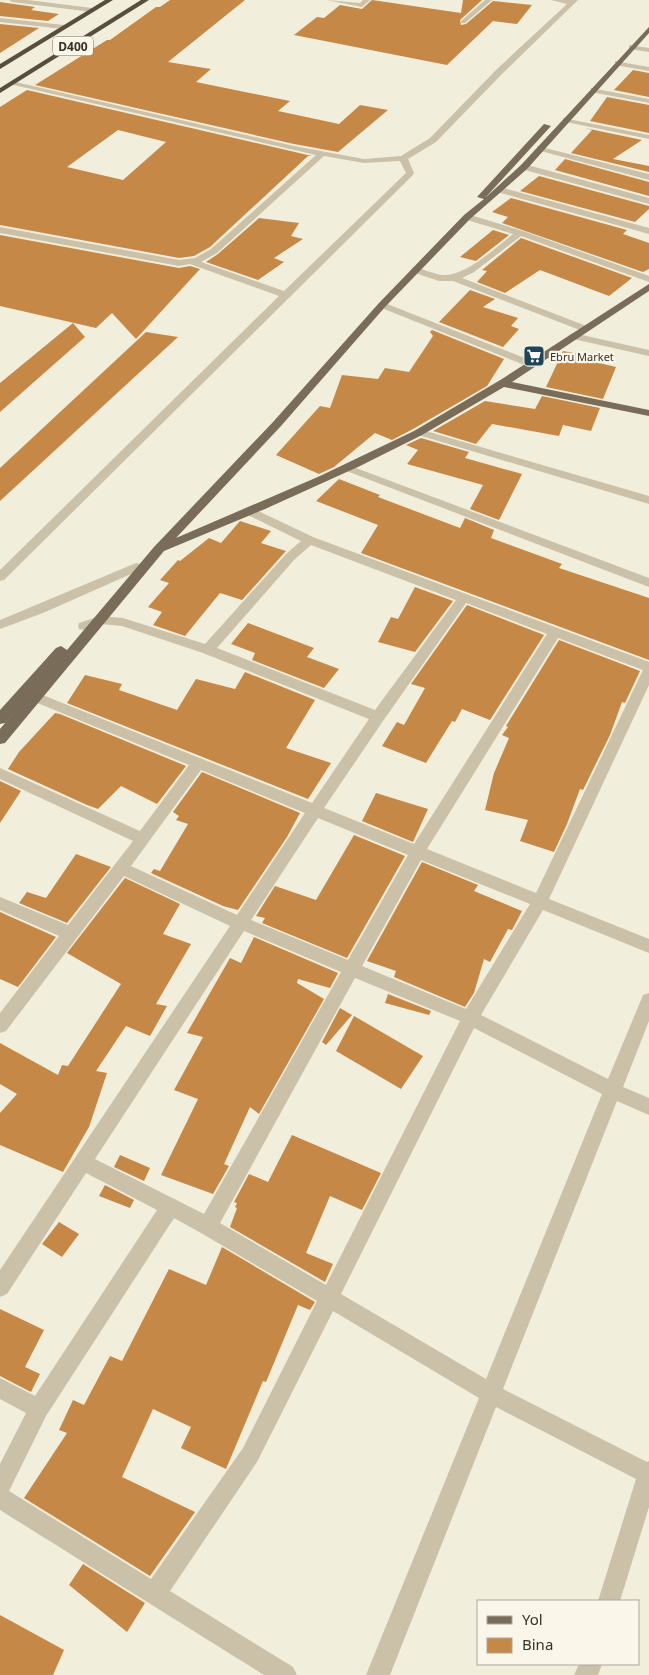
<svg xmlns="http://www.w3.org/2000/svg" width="649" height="1675" font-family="'Noto Sans',sans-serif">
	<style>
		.building { fill: #c68846; fill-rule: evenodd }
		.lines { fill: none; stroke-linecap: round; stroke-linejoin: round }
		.minor { fill: #cac1a8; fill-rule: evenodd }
		.major { fill: #796c59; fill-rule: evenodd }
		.highway { fill: #584e3f; fill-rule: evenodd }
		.labels { text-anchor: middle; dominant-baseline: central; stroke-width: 4.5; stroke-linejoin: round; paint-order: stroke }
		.far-poi-label { font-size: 11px; fill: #373128; stroke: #faf6e9; text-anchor: start }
		.shield { fill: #faf6e9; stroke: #726c62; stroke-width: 1 }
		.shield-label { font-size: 12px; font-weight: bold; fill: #373128 }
	</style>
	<rect width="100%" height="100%" fill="#f2eedc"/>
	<path class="building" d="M170 0H245L168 62 211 69 196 82 290 101 278 111 339 124 360 105 388 110 338 152 294 144 35 85 107 40H110L156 7H160Z
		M372 0 461 13 463 0H482L460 20 461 25 466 24 493 1 532 5 517 24 493 21 447 65 294 35 317 17 324 18 340 5 362 9Z
		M0 2 35 7 31 10 59 14 48 21 0 16Z
		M0 24 39 28 0 53Z
		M633 70 649 73V97L614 90Z
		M27 90 312 156H308L210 247 194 256 179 258 0 225V107ZM118 130 166 142 123 180 67 167Z
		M607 97 649 105V133L590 121Z
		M585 128 642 140 613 159 649 166V172L571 153 592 130Z
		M565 159 649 182V196L555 170Z
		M539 176 649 206V209L635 222 520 191Z
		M511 198 627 230 623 234 649 243V269L643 272 502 223 508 217 492 212Z
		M259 218 299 223 291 236 303 239 274 258 284 262 258 280 206 262 218 254Z
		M493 230 509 235 476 261 460 257Z
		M0 235 179 268 190 266 200 269 136 339 112 313 96 328 0 306Z
		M521 238 632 278 609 296 540 270 505 293 477 282 487 271 482 270Z
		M470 290 495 299 483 307 518 318 511 326 519 329 503 347 439 322Z
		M73 323 85 337 0 412V383Z
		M432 330 504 359 487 386 413 429 392 440 375 433 334 467 319 474 276 455 320 406 330 408 342 375 378 379 385 368 409 372 433 336 430 332Z
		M146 332 178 337 0 501V468Z
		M563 351 601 358 599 363 616 367 603 399 546 387Z
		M542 396 600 408 591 431 563 425 559 436 492 424 476 444 433 431 485 401 535 409Z
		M421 438 469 452 465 458 522 474 499 520 470 509 483 485 407 464 418 450 406 445Z
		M339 479 380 495 378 497 460 528 465 518 494 530 491 538 562 564 559 568 649 598V660L361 553 378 525 316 501Z
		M240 521 271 531 261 543 286 551 242 600 220 593 185 636 153 625 162 612 148 607 169 583 160 580 178 560 180 561 209 538 221 543Z
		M415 587 453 601 415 652 378 642 391 617 398 619Z
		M467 605 544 635 490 720 462 709 455 722 452 721 426 763 382 746 397 722 404 725 425 688 411 684Z
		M248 623 314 648 307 657 339 669 324 688 252 660 255 653 231 644Z
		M559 640 640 671 625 703 622 702 610 735 583 790 580 789 567 824 554 852 520 841 528 820 485 810 494 773 509 738 502 735 508 727 506 726Z
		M245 672 315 700 286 748 331 763 308 799 67 703 85 675 122 684 119 690 177 710 196 679 235 689Z
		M55 713 60 714 186 766 157 804 121 786 98 809 87 805 8 769 19 752Z
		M202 772 300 813 287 837 238 910 223 906 151 873 154 869 160 871 188 824 176 820 179 816 173 812Z
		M0 781 21 791 0 823Z
		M376 793 428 809 413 842 362 821Z
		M354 835 405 856 347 958 262 923 265 918 256 916 275 886 316 900Z
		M76 854 111 867 67 923 19 903 27 892 46 898Z
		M422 862 478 885 474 891 522 911 512 930 508 929 490 962 484 959 474 993 465 1007 394 977 396 971 367 961Z
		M125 878 180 904 163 934 191 944 156 1004 167 1006 150 1036 126 1026 96 1071 107 1073 89 1127 63 1172 0 1145V1113L17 1094 0 1084V1043L58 1075 62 1065 68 1066 121 984 67 953Z
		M0 912 56 937 18 987 0 979Z
		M254 937 338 973 330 988 298 979 297 983 324 999 259 1114 250 1107 224 1164 229 1166 213 1194 161 1175 198 1099 174 1090 203 1037 187 1033 230 958 241 963Z
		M388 994 431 1011 429 1015 385 1003Z
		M340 1008 352 1015 326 1045 322 1042Z
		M354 1016 423 1056 401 1089 336 1051Z
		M292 1135 381 1173 362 1210 330 1196 306 1253 333 1264 325 1282 230 1227 237 1208 235 1207 237 1203 234 1202 249 1174 268 1182Z
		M120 1155 150 1168 144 1181 114 1167Z
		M105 1185 134 1200 130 1208 99 1196Z
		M59 1222 79 1234 62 1257 42 1244Z
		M222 1247 315 1302 310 1310 298 1305 266 1382 263 1381 226 1469 181 1448 191 1427 153 1409 122 1477 195 1512 150 1576 24 1498 67 1433 59 1430 73 1400 84 1405 110 1356 122 1361 169 1269 206 1285Z
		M0 1309 44 1330 25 1367 40 1374 31 1392 0 1376Z
		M83 1564 145 1603 127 1632 69 1585Z
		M0 1615 64 1650 53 1675H0Z"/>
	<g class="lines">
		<path class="minor" d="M9 0H28L92 8 95 10 92 12 12 2Z
			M326 0 360 3 363 0H370L362 7Z
			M485 0H492L465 23H461V21Z
			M551 0H578L502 74 436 142 408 159 414 173 413 175 4 580 0 581V570L279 296 190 264 179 266 0 233V227L179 260 195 258 211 249 316 155 14 85H11V81L294 146 364 159 401 156 430 138 496 70 567 4ZM324 156 364 163 400 161 406 173 284 291 201 262 217 253Z
			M0 18 64 25 67 27 64 29 0 22Z
			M629 45 649 48V52L629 49Z
			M615 61 649 67V71L615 65Z
			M591 88 649 99V103L591 92Z
			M563 118 649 135V139L566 122H563Z
			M537 146 649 174V180L537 150Z
			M524 164 649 198V204L521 169V165Z
			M500 187 649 228V234L497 192V188Z
			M467 214 523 231 649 276V282L521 236 474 272 462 278 589 327 590 329 585 332 453 281H439L412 272V268L415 267C424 269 433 274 442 275 465 277 495 248 513 234L464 219 463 217Z
			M382 302 535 362 536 364 535 366H527L379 307V303Z
			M573 333 649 350V356L569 338 568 336Z
			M419 429 649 496V504L415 434 414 432Z
			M348 465 649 578V587L344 470 342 468Z
			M250 507 313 537 649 662V685L549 899 649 939V953L543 910 481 1015 608 1079 641 1000 643 995 649 993V1021L623 1087 649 1098V1115L617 1101 503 1389 647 1462 649 1461V1507L620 1601H598L636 1479 496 1407 390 1675H366L479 1398 333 1311 257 1462 170 1591 293 1667 297 1675H264L0 1510V1464L26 1413 0 1399V1378L35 1396 157 1210 86 1173 7 1294 0 1297V1270L230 926 124 876 6 1031 0 1033V1013L59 936 0 910V897L68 925 133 841 0 779V768L140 831 189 765 30 700 28 697 30 694 35 692 312 803 369 719 203 653 122 626 101 624 84 630 79 629 78 626 79 623 100 616 123 618 205 644 286 554 301 541 246 514 244 511 246 508ZM311 545 456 600 375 710 217 648 294 560ZM466 603 547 634 414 844 324 808 383 721ZM558 638 643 670 536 893 427 849ZM201 770 305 813 237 915 131 866ZM318 818 408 855 348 960 251 920ZM421 860 530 904 466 1009 362 966ZM244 931 341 972 204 1214 95 1159ZM355 978 460 1021 326 1285 220 1223ZM474 1028 602 1094 486 1379 341 1294ZM174 1218 201 1233 317 1301 243 1448 151 1579 9 1491 46 1416Z
			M136 563 140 564 142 567 140 570 43 613 0 629V620Z
			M579 1664H602L598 1675H574Z"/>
		<path class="major" d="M649 27V33L527 169 470 219 385 307 281 426 176 538 320 476 414 431 502 379 649 284V291L512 382 649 410V416L504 387 422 435 360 466 265 509 164 551 5 743 0 744V729L23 702 5 723 0 724V710L56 648 61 646 67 650 154 547 273 422 379 303 464 215 484 199 477 197 544 124 551 126 485 198 521 165Z"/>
		<path class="highway" d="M105 0H113L0 69V64Z
			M141 0H149L0 93V88Z"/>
	</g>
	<defs>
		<g id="supermarket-square" transform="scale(1.125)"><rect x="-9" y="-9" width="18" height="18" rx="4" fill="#1e4559" stroke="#faf6e9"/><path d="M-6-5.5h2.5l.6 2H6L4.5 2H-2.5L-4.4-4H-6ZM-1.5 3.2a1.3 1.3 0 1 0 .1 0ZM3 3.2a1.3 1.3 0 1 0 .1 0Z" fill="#fff"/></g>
	</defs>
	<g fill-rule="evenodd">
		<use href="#supermarket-square" x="534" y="356"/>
	</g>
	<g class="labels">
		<g class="far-poi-label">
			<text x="550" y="356">Ebru Market</text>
		</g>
		<rect class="shield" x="53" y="36.5" width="40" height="19" rx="4"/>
		<g class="shield-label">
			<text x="73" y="46">D400</text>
		</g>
	</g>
	<rect x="477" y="1600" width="162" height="65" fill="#faf6e9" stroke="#aca79c"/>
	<rect x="487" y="1616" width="25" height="8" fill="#796c59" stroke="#aca79c"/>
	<text x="522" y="1625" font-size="15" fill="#373128">Yol</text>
	<rect x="487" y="1638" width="25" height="15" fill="#c68846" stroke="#aca79c"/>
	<text x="522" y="1650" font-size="15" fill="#373128">Bina</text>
</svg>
